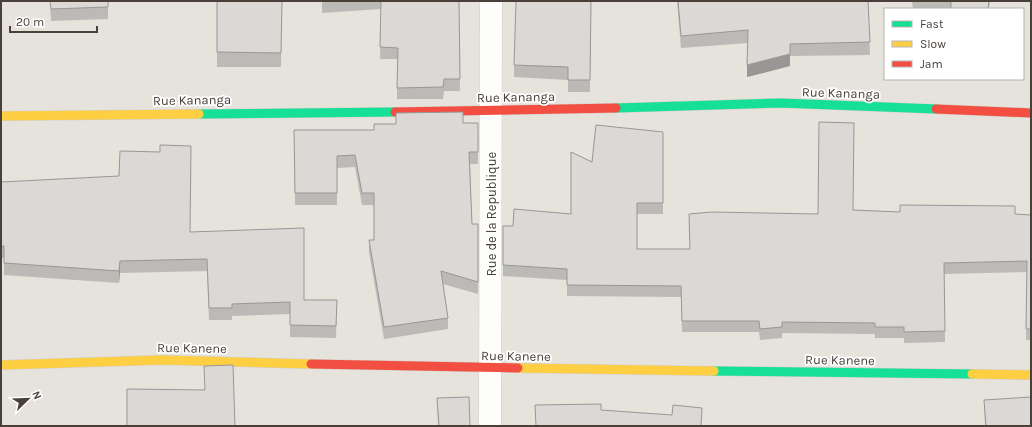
<svg xmlns="http://www.w3.org/2000/svg" width="1032" height="427" font-family="Karla,sans-serif">
	<style>
		.residential { fill: #e6e2dc; fill-rule: evenodd }
		.lines { fill: none; stroke-linecap: round; stroke-linejoin: round }
		.street-casing { stroke: #d1cecc; stroke-width: 23 }
		.fast-casing { stroke: #d3cec7; stroke-width: 10 }
		.slow-casing { stroke: #d3cec7; stroke-width: 10 }
		.jam-casing { stroke: #d3cec7; stroke-width: 10 }
		.street { stroke: #fdfdfc; stroke-width: 22 }
		.fast { stroke: #16e098; stroke-width: 9 }
		.slow { stroke: #ffcf43; stroke-width: 9 }
		.jam { stroke: #f24e42; stroke-width: 9 }
		.wall { fill: #bcbab7 }
		.shaded-wall { fill: #999795 }
		.building { fill: #dbd8d5; stroke: #999795 }
		.labels { text-anchor: middle; dominant-baseline: central; stroke-width: 3.5; stroke-linejoin: round; paint-order: stroke }
		.street-label { font-size: 13px; fill: #49403a; stroke: #fff }
	</style>
	<rect width="100%" height="100%" fill="#f3f1ee"/>
	<path class="residential" d="M1 1H1031V426H1ZM885 9H1023V79H885Z"/>
	<g class="lines">
		<g class="street-casing">
			<path id="street" d="M490 426 491 1"/>
		</g>
		<g class="fast-casing">
			<path id="fast" d="M616 108 781 103 936 109
				M199 114 395 112
				M714 371 972 374"/>
		</g>
		<g class="slow-casing">
			<path id="slow" d="M1 116 199 114
				M1 365 161 360 311 364
				M518 368 714 371
				M972 374 1031 375"/>
		</g>
		<g class="jam-casing">
			<path id="jam" d="M936 109 1031 113
				M395 112 616 108
				M311 364 518 368"/>
		</g>
		<use href="#street" class="street"/>
		<use href="#fast" class="fast"/>
		<use href="#slow" class="slow"/>
		<use href="#jam" class="jam"/>
	</g>
	<path class="wall" d="M50 1H108V19L51 21Z
		M217 1H282L281 67H217Z
		M322 1H459L460 91H444L443 99H397V59H380L381 9 322 13Z
		M591 1 590 92H568V80L514 77V65Z
		M677 1H868L870 55 790 56V66L747 77 748 43 681 48Z
		M912 1H990L989 9H913Z
		M463 123H478V164H470L472 224H478V294L443 284 448 318V329L384 339 369 252V240H374V205H362L355 167 337 168V205H295L294 130H374Z
		M663 132V214H637V249H690L689 214H818L853 210 900 212 1031 215V340H1026L1027 272 944 274 945 342 904 343V338H875V334L782 333V338L760 340 759 332H682L681 297 567 296V280L503 276V226H513L571 214 592 162Z
		M1 182 190 232 304 300H337L336 338 290 337V314L232 316V320H209L207 271 120 273 119 283 4 275V258H1Z
		M437 398 470 426H438Z
		M984 400 1031 426H985Z"/>
	<path class="shaded-wall" d="M790 54V66L747 77V65Z
		M120 261V273L119 283V271Z"/>
	<path class="building" d="M50 1H108V7L51 9Z
		M217 1H282L281 53 217 52Z
		M381 1H459L460 79H444L443 87 397 88 398 48 380 47Z
		M516 1H591L590 80H568V67L514 65Z
		M678 1H868L870 42 790 44V54L747 65 748 30 681 36Z
		M951 1H989L988 9H951Z
		M463 112V123H478V152H469L472 224H478V282L441 271 448 318 384 327 369 240H374V193H362L355 155 337 156V193H295L294 130H374V124H396V113Z
		M819 122 854 123 853 210 900 212V205L1015 206V214L1031 215V329H1026L1027 261 944 263 945 331 904 332V327H875V323L782 322V327L760 329 759 321H682L681 286 567 285V269L503 265V226H513L514 209 571 214V152L592 162 596 125 663 132V203H637V249H690L689 214 712 212 818 214Z
		M160 145 191 146 190 232 304 228V300H337L336 326 290 325V302L232 304V308H209L207 259 120 261 119 271 4 263V246H1V182L119 176 120 151 160 152Z
		M233 365 235 426H127V389L205 390 204 366Z
		M469 397 470 426H439L437 398Z
		M1031 397V426H986L984 400Z
		M601 404V410L672 415 673 405 702 408 701 426H536L535 405Z"/>
	<g class="labels">
		<g class="street-label">
			<text transform="translate(841 93) rotate(2)">Rue Kananga</text>
			<text transform="translate(516 97) rotate(-1)">Rue Kananga</text>
			<text transform="translate(192 100) rotate(-1)">Rue Kananga</text>
			<text transform="translate(491 214) rotate(-90)">Rue de la Republique</text>
			<text transform="translate(192 348) rotate(1)">Rue Kanene</text>
			<text transform="translate(516 356) rotate(1)">Rue Kanene</text>
			<text transform="translate(840 360) rotate(1)">Rue Kanene</text>
		</g>
	</g>
	<rect width="1032" height="427" fill="none" stroke="#49403a" stroke-width="4"/>
	<rect x="884" y="8" width="140" height="72" fill="#ffffff" stroke="#b6b3b0"/>
	<rect x="892" y="21" width="20" height="6" fill="#16e098" stroke="#b6b3b0"/>
	<text x="920" y="28" font-size="12" fill="#49403a">Fast</text>
	<rect x="892" y="41" width="20" height="6" fill="#ffcf43" stroke="#b6b3b0"/>
	<text x="920" y="48" font-size="12" fill="#49403a">Slow</text>
	<rect x="892" y="61" width="20" height="6" fill="#f24e42" stroke="#b6b3b0"/>
	<text x="920" y="68" font-size="12" fill="#49403a">Jam</text>
	<g transform="translate(28 399) rotate(67)" stroke="#ffffff" stroke-width="3" paint-order="stroke">
	<path d="M0-3L7 15L0 10L-7 15Z" fill="#49403a"/>
	<text y="-6" font-size="11" font-weight="bold" text-anchor="middle" fill="#49403a">N</text>
	</g>
	<path d="M10 26v6h87v-6" fill="none" stroke="#49403a" stroke-width="2"/>
	<text x="16" y="26" font-size="12" fill="#49403a" stroke="#ffffff" stroke-width="3" paint-order="stroke">20 m</text>
</svg>
